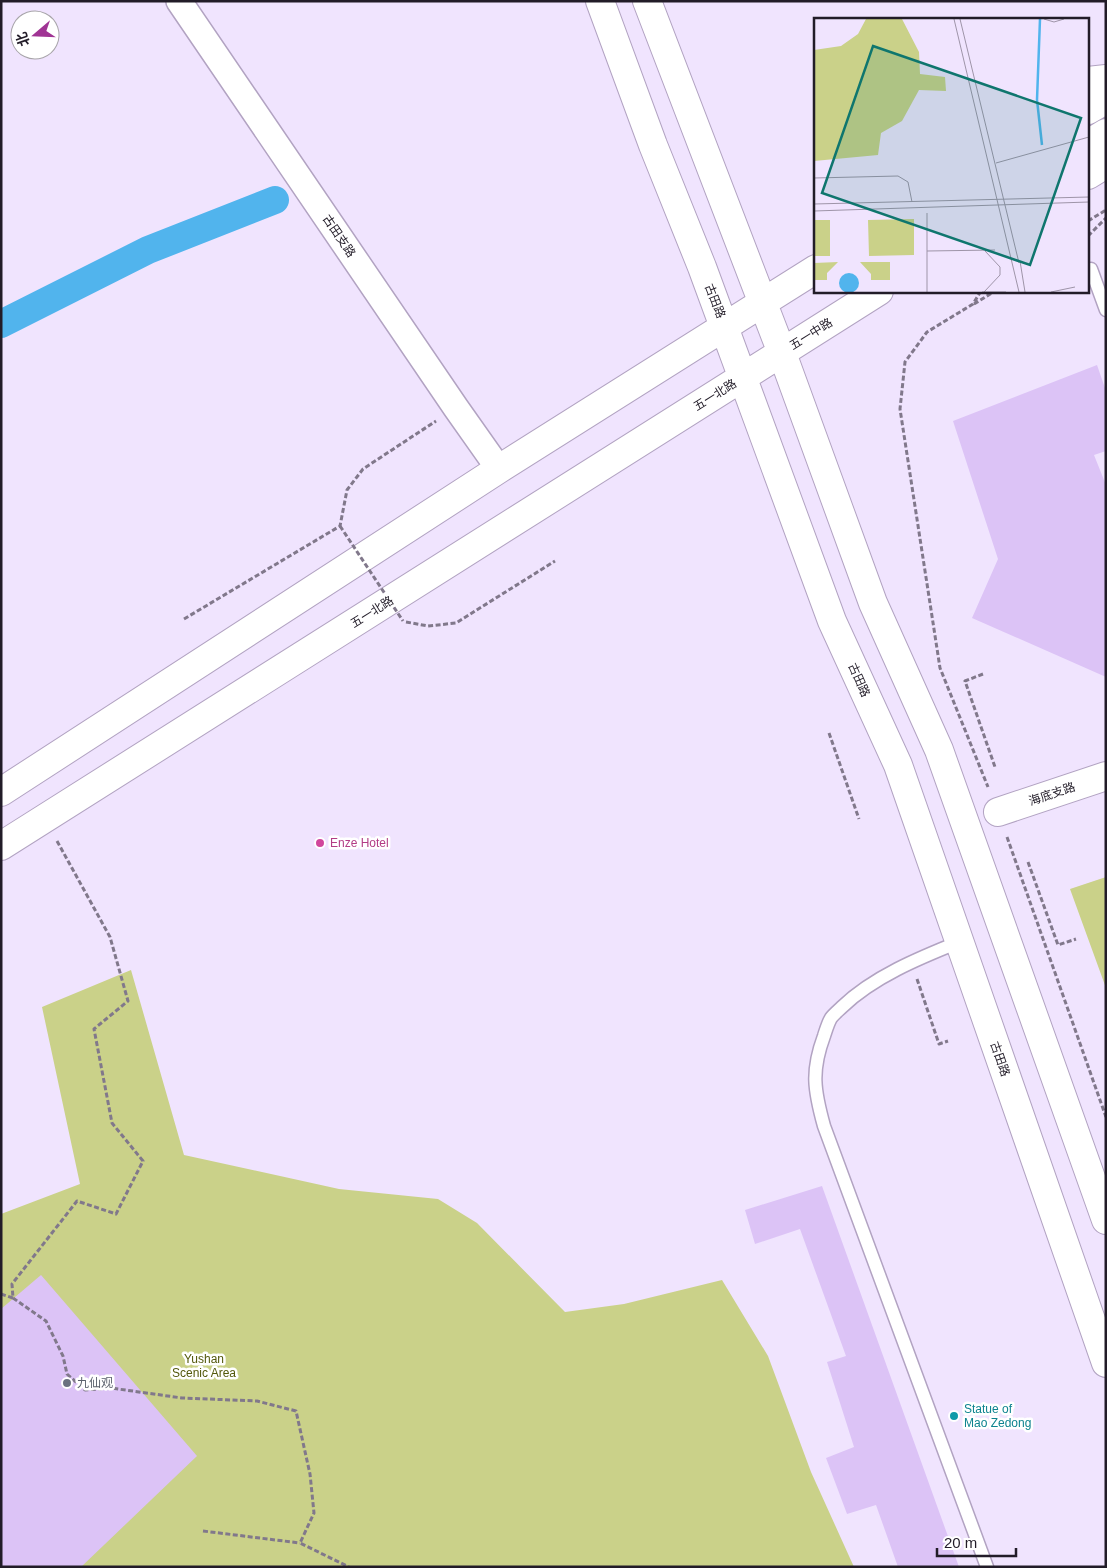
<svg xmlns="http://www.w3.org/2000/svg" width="1107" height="1568" font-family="Arial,'Noto Sans SC',sans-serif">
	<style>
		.green { fill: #cad189 }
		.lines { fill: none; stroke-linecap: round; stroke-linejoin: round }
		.canal { stroke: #51b4ed; stroke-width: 28 }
		.building { fill: #dcc3f6 }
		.service-casing { stroke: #b2a3c2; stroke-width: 15 }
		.minor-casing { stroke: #b2a3c2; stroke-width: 28 }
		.tertiary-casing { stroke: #b2a3c2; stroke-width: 30 }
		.primary-casing { stroke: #b2a3c2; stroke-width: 30 }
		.path { stroke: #81788b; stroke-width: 3; stroke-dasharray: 5 2.5; stroke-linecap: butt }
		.service { stroke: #fff; stroke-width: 12 }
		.minor { stroke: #fff; stroke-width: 25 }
		.tertiary { stroke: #fff; stroke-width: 28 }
		.primary { stroke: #fff; stroke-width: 28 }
		.path-bridge { stroke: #81788b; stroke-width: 3; stroke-dasharray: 5 2.5; stroke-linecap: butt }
		.hotel-dot { fill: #d1479c; stroke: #fff; stroke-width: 2 }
		.worship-dot { fill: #6b7280; stroke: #fff; stroke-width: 2 }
		.culture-dot { fill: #0f9aa8; stroke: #fff; stroke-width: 2 }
		.labels { text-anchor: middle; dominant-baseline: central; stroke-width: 5; stroke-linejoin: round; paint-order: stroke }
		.street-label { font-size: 12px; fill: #221c28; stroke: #fff }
		.hotel-label { font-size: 12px; fill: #b23c85; stroke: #fff; text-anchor: start }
		.park-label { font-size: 12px; fill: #53580c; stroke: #fff }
		.worship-label { font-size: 12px; fill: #5b616d; stroke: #fff; text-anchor: start }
		.culture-label { font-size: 12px; fill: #0d838f; stroke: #fff; text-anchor: start }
		.inset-river { fill: none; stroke: #51b4ed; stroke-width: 2.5 }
		.inset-road { fill: none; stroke: #9e94a8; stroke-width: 1 }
		.view { fill: #0f766e; fill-opacity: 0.15; stroke: #0f766e; stroke-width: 2.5 }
		.inset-edge { fill: none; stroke: #221c28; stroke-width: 2.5 }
	</style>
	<rect width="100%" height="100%" fill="#f0e4fe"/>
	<path class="green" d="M1106 877V988L1070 889Z
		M131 970 184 1155 339 1189 438 1199 477 1223 565 1312 624 1304 722 1280 768 1356 811 1472 854 1567H1V1214L80 1184 42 1007Z"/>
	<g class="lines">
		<path class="canal" d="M1 324 148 250 275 200"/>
	</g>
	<path class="building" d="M1097 365 1106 391V451L1094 455 1106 485V677L972 618 998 559 953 421Z
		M822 1186 959 1567H898L876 1505 847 1514 826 1458 854 1447 827 1362 846 1356 800 1229 755 1244 745 1210Z
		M41 1275 197 1456 81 1567H1V1309Z"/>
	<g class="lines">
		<g class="service-casing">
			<path id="service" d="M1091 269 1106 310
				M959 942C919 958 873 977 842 1007 839 1010 834 1014 831 1018 828 1023 826 1030 824 1036 811 1071 814 1090 824 1126L987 1567"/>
		</g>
		<g class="minor-casing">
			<path id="minor" d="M179 1 456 408 499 469"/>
		</g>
		<g class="tertiary-casing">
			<path id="tertiary" d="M998 812 1106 776"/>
		</g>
		<g class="primary-casing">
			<path id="primary" d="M600 1 653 145 702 267 832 621 898 765 1106 1363
				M647 1 782 353 873 603 939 750 1106 1220
				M1088 81 1106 79
				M1088 110 1102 102 1106 95
				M1088 144 1106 133
				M1088 175 1106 164
				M1 792 499 469 816 269
				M1 846 879 291"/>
		</g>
		<path class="path" d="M1088 221 1106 210
			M1088 236 1106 218
			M981 291 973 304 927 332 905 362 900 409 940 668 988 787
			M974 304 995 291
			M184 619 340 526 347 490 363 469 436 421
			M406 622 428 626 456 623 555 561
			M983 674 965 681 995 767
			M829 733 859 819
			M1007 837 1106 1117
			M57 841 110 937 128 1001 94 1029 112 1123 143 1161 116 1214 77 1201 12 1284 13 1298 46 1321 63 1356 67 1374 85 1390 111 1388 182 1398 257 1401 296 1411 310 1474 314 1513 300 1543 349 1567
			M1028 862 1058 945 1076 939
			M917 979 939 1044 948 1041
			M1 1294 13 1298
			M203 1531 300 1543"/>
		<use href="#service" class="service"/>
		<use href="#minor" class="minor"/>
		<use href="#tertiary" class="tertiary"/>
		<use href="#primary" class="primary"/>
		<path class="path-bridge" d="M340 526 403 621"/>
	</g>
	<circle class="hotel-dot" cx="320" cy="843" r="5"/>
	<circle class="worship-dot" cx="67" cy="1383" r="5"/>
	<circle class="culture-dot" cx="954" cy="1416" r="5"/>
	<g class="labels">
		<g class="street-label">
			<text transform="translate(339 236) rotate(56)">古田支路</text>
			<text transform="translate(715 301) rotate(69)">古田路</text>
			<text transform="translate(811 334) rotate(-32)">五一中路</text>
			<text transform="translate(715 395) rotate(-32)">五一北路</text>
			<text transform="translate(372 612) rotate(-32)">五一北路</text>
			<text transform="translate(859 680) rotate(66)">古田路</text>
			<text transform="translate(1052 794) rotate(-19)">海底支路</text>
			<text transform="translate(1000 1059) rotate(71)">古田路</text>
		</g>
		<g class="hotel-label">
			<text x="330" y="843">Enze Hotel</text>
		</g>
		<g class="park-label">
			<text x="204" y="1359">Yushan<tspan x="204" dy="14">Scenic Area</tspan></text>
		</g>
		<g class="worship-label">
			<text x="77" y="1383">九仙观</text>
		</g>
		<g class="culture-label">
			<text x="964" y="1409">Statue of<tspan x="964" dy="14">Mao Zedong</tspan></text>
		</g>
	</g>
	<g transform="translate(814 18)">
		<rect width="275" height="275" fill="#f0e4fe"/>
		<path d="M52 1H88L105 34 106 56 131 59 132 73 105 72 88 103 67 115 64 137 0 143V32L27 28 44 16ZM100 201V237L55 238 54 202ZM0 202H16V238H0ZM24 244 13 255V262H0V245ZM46 244H76V262H57V256Z" fill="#cad189"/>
		<path d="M25 265a10 10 0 1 1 20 0a10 10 0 1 1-20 0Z" fill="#51b4ed"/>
		<path class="inset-river" d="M226 1 223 82 228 127"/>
		<path class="inset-road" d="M140 1 205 274M146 1 205 245M230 1 240 4 250 1M182 145 275 119M0 160 84 158 94 164 98 184M0 186 275 179M0 193 275 184M113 233 181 232M206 243 211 274M113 274V195M168 274H192M170 274 186 257V249L171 233M237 274 261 269"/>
		<path class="view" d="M59 28 267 100 216 247 8 175Z"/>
		<rect width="275" height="275" class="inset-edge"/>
	</g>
	<rect width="1107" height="1568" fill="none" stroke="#221c28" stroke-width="5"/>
	<g transform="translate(35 35) rotate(251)"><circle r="24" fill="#ffffff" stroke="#a7a4a9"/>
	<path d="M0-4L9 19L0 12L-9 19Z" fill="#a03494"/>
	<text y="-8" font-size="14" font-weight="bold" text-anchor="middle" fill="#221c28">北</text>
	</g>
	<path d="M937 1548v8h79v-8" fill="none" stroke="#221c28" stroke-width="2.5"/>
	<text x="944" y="1548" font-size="15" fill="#221c28" stroke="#ffffff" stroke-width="4" paint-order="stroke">20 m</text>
</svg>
